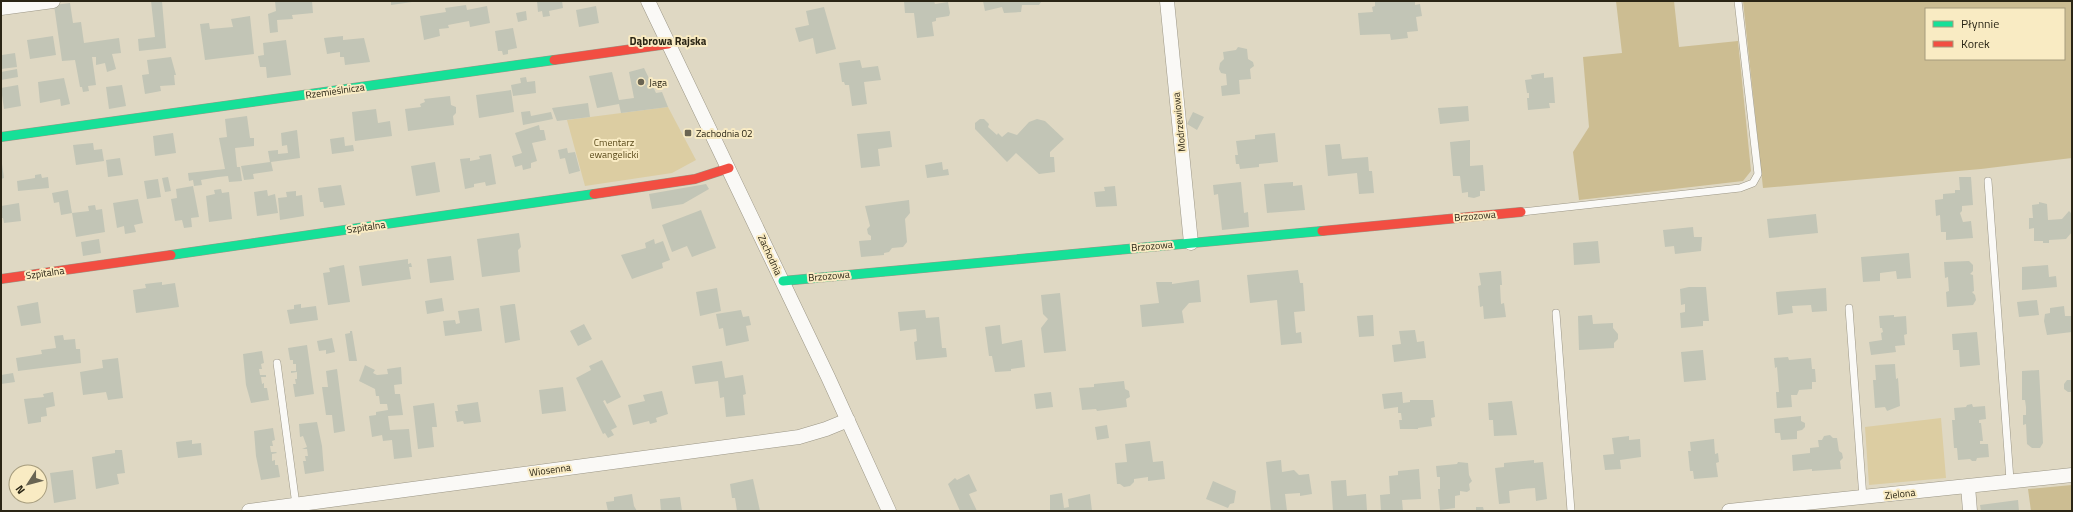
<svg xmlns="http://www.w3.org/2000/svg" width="2073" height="512" font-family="'Titillium Web',sans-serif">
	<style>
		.green { fill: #dccda2 }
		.forest { fill: #ccbd92; fill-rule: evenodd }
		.building { fill: #c2c5b6 }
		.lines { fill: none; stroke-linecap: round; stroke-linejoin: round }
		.lane-casing { stroke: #9b9686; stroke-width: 8 }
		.street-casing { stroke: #9b9686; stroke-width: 15 }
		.fast-casing { stroke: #9b9686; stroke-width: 10 }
		.jam-casing { stroke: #9b9686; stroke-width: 10 }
		.lane { stroke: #faf9f6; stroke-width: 7 }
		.street { stroke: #faf9f6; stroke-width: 14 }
		.fast { stroke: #16e098; stroke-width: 9 }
		.jam { stroke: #f24e42; stroke-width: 9 }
		.poi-dot { fill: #696452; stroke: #f9ebc3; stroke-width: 1.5 }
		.labels { text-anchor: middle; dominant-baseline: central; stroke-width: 4; stroke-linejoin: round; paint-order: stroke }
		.poi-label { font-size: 10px; fill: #2a2515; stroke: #f9ebc3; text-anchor: start }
		.street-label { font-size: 10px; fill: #2a2515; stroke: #f9ebc3 }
		.park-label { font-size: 10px; fill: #5a4a1a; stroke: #f9ebc3 }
		.neighbourhood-label { font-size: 11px; font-weight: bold; fill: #2a2515; stroke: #f9ebc3 }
	</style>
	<rect width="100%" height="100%" fill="#dfd8c3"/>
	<path class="green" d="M668 107 696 160 672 173 585 186 567 120Z
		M1941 418 1946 478 1869 485 1865 427Z"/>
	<path class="forest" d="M1616 1H1674L1679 47 1738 41 1751 171 1743 181 1579 200 1573 152 1589 127 1583 57 1622 53Z
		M1743 1H2072V158L1981 169 1763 188ZM1926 9H2064V59H1926Z
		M2072 485V511H2031L2028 489Z"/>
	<path class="building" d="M151 1H162L166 48 139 51 138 39 155 37Z
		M275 1H312L313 13 292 15 293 19 277 20 278 32 270 33 268 14 276 11Z
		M391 1H412V2L391 5Z
		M537 1H562L563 8 549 11 550 16 543 17 542 11 538 12Z
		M904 1H934L935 4 948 2 950 13 949 16 936 18V21L932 22 934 36 917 38 914 13H905Z
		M983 1H1041V2L1039 5H1022L1021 12 1004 13 1002 7 985 11Z
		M1375 1H1415V5L1420 4 1422 16 1416 17 1418 31 1407 32 1408 38 1391 40 1390 34 1360 35 1358 13 1373 12 1372 7 1375 6Z
		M70 3 73 23 81 22 84 43 119 38 121 53 112 54 116 69 107 72 105 63 96 65V57H92L96 85 88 86 89 91 83 92 82 87H80L75 60 62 61 54 5Z
		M466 5 467 10 487 6 490 23 470 27 469 21 448 25 449 28 439 29 440 36 424 40 420 16 446 12 445 8Z
		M596 6 599 23 579 27 576 10Z
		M824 7 836 49 816 54 813 38 799 42 795 28 809 25 806 11Z
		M526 11 527 20 518 22 516 13Z
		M250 16 254 54 205 60 200 24 209 23 210 29 233 27 231 19Z
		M513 28 517 48 508 50V54L503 55 502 51H498L495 31Z
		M53 36 56 55 30 59 27 40Z
		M343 36V40L364 38 370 62 345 65 344 57H340V52L327 54 324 38Z
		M286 40 291 75 267 78 266 67H260L258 56 264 55 263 43Z
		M1238 47 1247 49 1248 59 1253 62 1254 66 1250 69 1251 79 1239 80 1240 94 1222 96 1221 86 1227 85 1226 74 1221 73 1219 69 1220 63 1224 59 1223 52 1236 50Z
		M1 52 2 55 15 53 17 67 1 69Z
		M171 57 176 75H174L175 85 160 86 161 91 145 94 142 75 149 74 147 60Z
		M860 60 862 68 878 66 881 80 864 82 867 104 852 106 849 85H845L844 82H842L839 63Z
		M644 68 656 93 662 92 668 107 621 113 619 104 597 108 589 76 612 72 619 100 634 98 629 72Z
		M17 69 18 77 1 80V72Z
		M1544 73V78L1553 77 1555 103H1549L1550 108 1528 110 1527 98H1529V93H1527L1525 80 1532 79 1531 75Z
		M526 77 527 82 535 81 536 93 513 96 511 85 521 83 520 78Z
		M64 78 70 104 61 106 60 99 40 103 38 82Z
		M18 85 21 106 4 109 1 88Z
		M122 85 126 106 109 109 106 87Z
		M511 90 514 112 479 118 476 95Z
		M450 96 451 105 456 107V113L453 116 454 125 408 131 405 109 421 107 420 104 425 102 424 99Z
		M588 103 590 117 557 121 552 108Z
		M1468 106 1469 121 1440 124 1438 108Z
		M376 109 378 123 390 121 392 136 355 141 352 112Z
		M530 111 531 116 551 112 553 119 523 125 521 112Z
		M1193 112 1204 117 1197 130 1187 124Z
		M247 116 250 138H254V146L235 148 237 167H240L242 181 229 182 228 176 218 177 201 180 202 185 194 186 193 180 189 181 188 173 225 169 219 138 227 137 225 119Z
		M980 119H984L989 124 988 127 997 135 998 133 1002 137 1008 132 1017 135 1029 122 1037 119 1045 121 1064 139 1050 152V157H1054L1055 172 1039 174 1016 153 1007 162 975 129V123Z
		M539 125 540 130H544L546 140 532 143 537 161 531 163V168L523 170 522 165 515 167 512 156 522 153 515 133Z
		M297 130 300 158 271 162 273 171 253 174 254 179 244 180 241 166 270 162 268 151 278 150V154L288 153 287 145 282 146 281 133Z
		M890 131 892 147 878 149 880 166 861 168 857 134Z
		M173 133 176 153 155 156 153 136Z
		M1275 133 1278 162 1259 164V167L1240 169 1239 164H1236L1235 155H1238L1236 141 1255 139V135Z
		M344 137 345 146 353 145 354 151 332 154 330 139Z
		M1470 140V166L1483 165 1485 191H1480V196L1474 198 1468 197V192L1462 193 1460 176H1453L1450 142Z
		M93 143 94 150 102 149 104 161 76 165 73 145Z
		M1340 144 1342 159 1368 157 1369 171H1372L1374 193 1359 194 1357 173 1328 176 1325 145Z
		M567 148 568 153 575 152 580 171 569 174 565 158 560 159 558 150Z
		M491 154 496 184 486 186 485 182 474 184V187L465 189 460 159 470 158V161L480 159 479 156Z
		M120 158 123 175 108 177 106 160Z
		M435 162 440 192 416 196 411 166Z
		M942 162 943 170 948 169 949 175 927 178 925 165Z
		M2 164 4 178 1 179V165Z
		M41 174 42 178 48 177 49 188 18 191 17 181 35 178V175Z
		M168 177 171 191 165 192 162 178Z
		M1959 177H1971L1973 205 1962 206V211L1960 213 1963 222 1971 221 1973 238 1946 240V232H1941L1940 215 1936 216 1935 200 1943 199V194L1955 193V190H1960Z
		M158 179 161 197 147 199 144 181Z
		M1241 182 1244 213 1248 212 1249 227 1222 230 1218 194 1214 195 1213 185Z
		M1293 182V186L1302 185 1305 210 1267 213 1264 184Z
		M706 184 709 189 683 204 652 209 649 194Z
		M341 185 345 205 324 208 323 202H320L318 188Z
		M193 186 199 217 191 218 192 227 184 228 182 220 175 221 171 199 177 198 176 189Z
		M1115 186 1117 206 1096 207 1094 192 1105 191 1104 187Z
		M221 189 222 193 229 192 232 219 209 222 206 196 215 194 214 190Z
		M68 190 72 213 61 215 59 202 54 203 52 193Z
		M267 190 268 196 275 194 278 213 257 216 254 192Z
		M296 191V196L302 195 304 216 280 220 278 198 287 197 286 192Z
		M138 199 143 223 134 225 136 232 125 234 124 226 117 228 113 203Z
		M909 200 910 213 905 219 907 242 903 247 892 248 889 252 884 253V255L861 257 859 241 871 240V236L868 234 867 229 870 226 865 206Z
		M2039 202 2047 204 2048 220 2062 219 2069 211 2072 214V232L2066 239 2049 240V243H2043V241H2034V228L2029 229V218H2033L2032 205 2039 204Z
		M19 203 21 221 4 223 3 218H1V206Z
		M95 205 96 210 102 209 105 232 76 237 72 213 89 211 88 206Z
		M701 210 716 248 692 257 687 246 672 252 662 225Z
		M1816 214 1818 233 1769 238 1767 219Z
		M1693 227 1694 237H1702L1701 251 1675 254 1674 246 1665 247 1663 230Z
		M519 233 521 247 518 250 520 272 482 277 477 239Z
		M99 239 101 253 83 256 81 242Z
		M654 239 655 244 663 241 670 260 662 263 663 268 632 279 621 255 646 248 645 243Z
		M1598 241 1600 263 1574 265 1573 243Z
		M1909 253 1911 278 1897 279 1896 271 1880 273V281L1863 282 1861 257Z
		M451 256 454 280 430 283 427 259Z
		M408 259V264L411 263 412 267H409L411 279 362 286 359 266Z
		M1969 261 1973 265V271L1970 274 1973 275 1974 291 1972 292 1975 295 1976 300 1973 305 1947 307 1946 292 1949 291 1948 277 1945 278 1944 262Z
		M344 265 350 302 328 305 323 273 330 272 329 268Z
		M2048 265 2049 277 2056 276 2057 287 2022 290V267Z
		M1298 270 1300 283H1303L1305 311 1294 312 1296 333 1301 332 1302 343 1281 345 1277 300 1250 303 1247 275Z
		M1501 271 1502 285H1500L1501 304 1504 303 1506 317 1484 319 1483 306 1480 307 1479 296 1478 286 1481 285 1479 273Z
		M1199 280 1201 302 1189 303 1182 311 1184 323 1142 327 1140 305 1159 303 1156 282H1172V284Z
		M162 282V285L175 283 179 307 136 313 133 290 146 288 145 284Z
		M1689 287H1706L1709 321H1703V326L1681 328 1680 313 1685 312V304L1681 305 1680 289Z
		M717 288 721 311 700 316 696 292Z
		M1826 288 1827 311 1812 312 1811 305 1792 306 1793 313 1778 315 1776 292Z
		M1060 293 1066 351 1044 353 1041 328 1048 319 1043 314 1041 295Z
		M442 298 444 311 427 314 425 301Z
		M2037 300 2039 315 2019 317 2017 302Z
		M38 302 41 323 21 326 17 306Z
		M301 304V308L316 306 318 320 290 324 287 310 294 309V305Z
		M513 304H515L520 340 505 343 500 306Z
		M2064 306 2065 316H2072V332L2047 335 2044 321 2045 314 2050 313V308Z
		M479 308 482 331 445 336 443 321 455 320 456 324 460 323 458 311Z
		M741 310 743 317 749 316 751 325 746 326 749 341 726 346 723 328 719 329 716 314Z
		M925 310 926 318 939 317 942 348H946L947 357 916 360 914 342 917 341 916 329 900 331 898 312Z
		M1373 315 1374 336 1359 337 1357 316Z
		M1592 315 1593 324 1613 323V328L1618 334V339L1614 343V348L1579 350 1578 316Z
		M1894 315V317L1906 316 1907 334 1904 335 1905 345 1895 346 1896 352 1871 355 1869 342 1882 340 1881 333 1883 332 1882 328H1880L1879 316Z
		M584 324 592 339 578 346 570 331Z
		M1000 325 1002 344 1022 340 1025 367 1011 369V371L995 372 992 356H989L985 327Z
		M1415 330 1417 342 1424 341 1426 358 1394 362 1392 345 1401 344 1399 331Z
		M350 331H352L357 361H349L345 334 350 333Z
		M1977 332 1980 365 1960 367 1959 350H1953L1952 334Z
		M63 335 64 340 75 339 76 349H80L81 363 18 371 16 358 42 354 41 350 56 348 54 336Z
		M332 338 335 352 326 354V350L319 351 317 341Z
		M307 345 314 394 295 397 293 384H296L295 379H297V372L291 373V371H296V364H293V360H290L288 348Z
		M1703 350 1706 380 1684 382 1681 352Z
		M262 351 264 363 261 364 262 369H259L260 375H266V377H261L262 384 264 383V388H267L269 400 251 403 246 385 243 354Z
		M1788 357 1789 360 1811 358 1812 369H1815L1816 382H1812V389L1799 390 1797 395H1791L1792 407 1777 408 1776 392H1779L1777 367 1775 368 1774 358Z
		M118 358 123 398 108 400 106 392 83 395 80 372 103 368 102 360Z
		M602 360 621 397 607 404 605 400 603 401 617 427 611 430 614 435 608 438 605 433 603 434 576 378 591 370 589 366Z
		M722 361 725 378 743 375 746 394 743 395 745 415 726 417 724 397 720 398 718 381 695 384 692 366Z
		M1895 364 1896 379 1898 378 1900 406 1887 411 1885 407 1875 408 1873 380H1876L1875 365Z
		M365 365 375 370 373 373 377 375 388 374 387 369 401 367 402 384 394 385 395 394H400L403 415 388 416 390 430 409 429 412 457 394 459 392 440 383 441 382 435 372 437 369 416 376 415V412L388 410 387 404H380L379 396H376L375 389 359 381Z
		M337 369 345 431 334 433 332 415H326L322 387H328L326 371Z
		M2039 370 2043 443 2040 448H2032L2027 444 2026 424 2023 425V415H2026V407L2025 400H2022V371Z
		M13 373 15 382 1 384V375Z
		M2067 380H2072V392H2068L2064 389V384Z
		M1124 381 1125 389 1129 391 1130 397 1126 399 1127 407 1097 411 1096 409 1082 410 1079 388 1094 387V384Z
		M563 387 566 411 542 414 539 390Z
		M662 391 668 414 656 418 657 422 650 424 649 421 633 425 628 405 645 401 643 395Z
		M53 392 55 406 46 408 47 416 41 417V422L28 424 24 399 44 397 43 394Z
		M1051 392 1053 407 1036 409 1034 394Z
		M1402 392 1403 403 1410 402V400H1433L1435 417 1431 418 1432 426 1418 428V429H1400L1399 420H1402L1401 413H1398V407L1384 409 1382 394Z
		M1512 401 1517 435 1494 436 1493 420H1489L1488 403Z
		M478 402 481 422 464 424 463 421 457 422 455 411H458L457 405Z
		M434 403 437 427H432L434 447 418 449 413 406Z
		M1972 404 1973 407 1985 406 1986 419 1979 420V423H1981L1983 441H1980V444H1988L1989 457 1977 458 1976 461H1972L1970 459 1958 460 1957 448H1954L1952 420H1955L1954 408 1966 407 1967 405Z
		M1801 416V421L1805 423V427L1802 430 1797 431V439L1781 440 1780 433H1775L1774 419Z
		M317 422 322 446 324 471 305 474 303 461H306L305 456H308L307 449H302L307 447 303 436 300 437 299 424Z
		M1107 425 1109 438 1097 440 1095 427Z
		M273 428 275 440 272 441 273 446H270L271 452H276L277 453 272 454V461L275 460V465H278L280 477 261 480 256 456 254 431Z
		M1830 435 1833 438H1837L1839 451 1842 453 1843 458 1840 461 1841 469 1812 471V469L1793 471 1792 455 1810 453V448L1819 447 1818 440H1822L1824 436Z
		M1629 436V440L1640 439 1641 457 1620 460 1621 469 1605 470 1603 455 1614 454 1612 438Z
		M1714 439 1715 454 1718 453 1719 462 1716 463 1718 477 1694 479 1693 471H1690L1688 451H1691L1690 442Z
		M192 440V444L201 443 202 455 178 458 176 442Z
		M1150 441 1153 462 1163 461 1165 479 1148 481V477L1134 479V482L1130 486 1124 487 1120 484H1117L1115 463 1127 462 1125 444Z
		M115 450H122L125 473 117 474 119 484 96 489 92 457 115 453Z
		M1281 460 1282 472 1294 470 1299 475 1309 474 1312 494 1300 496V493L1285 494 1287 511H1271L1266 462Z
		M1534 460V463L1543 462 1547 499 1536 501 1535 488 1522 489 1509 491 1510 503 1499 504 1495 468 1504 467V463Z
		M1458 462 1468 463 1469 475 1472 481 1469 484 1470 490 1467 492 1460 491V495L1455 496V508L1440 510 1438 489H1440V477H1437L1436 466 1457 464Z
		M1419 469 1421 499 1402 500 1403 511H1381L1380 495 1390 494 1389 476 1398 475V471Z
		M73 470 76 499 54 503 50 473Z
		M969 474 977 491 969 494 977 511H960L948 484 955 478 957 480Z
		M753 479 760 511H737L735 498H732L730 484Z
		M1346 480 1347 496 1366 494 1367 511H1333L1331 481Z
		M1213 481 1236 491 1234 503 1230 504 1228 508 1206 499Z
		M1062 493 1064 508 1069 507 1068 499 1090 494 1092 511H1050V495Z
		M632 494 634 506 637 511H608L606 502 614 501V497Z
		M680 497 682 511H661L660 499Z
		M2018 500 2019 511H1981L1980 505Z
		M1476 507H1483L1484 511H1476Z"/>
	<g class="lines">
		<g class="lane-casing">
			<path id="lane" d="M1988 181 2010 480
				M1522 212 1740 188 1753 183 1758 174 1738 1
				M1849 308 1863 498
				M1556 313 1571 511
				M277 363 296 505"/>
		</g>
		<g class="street-casing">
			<path id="street" d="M648 1 828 377 889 511
				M1167 1 1191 243
				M1 8 53 1
				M1968 486 1970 511
				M249 511 799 437 826 429 848 420
				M1729 511 2072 475"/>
		</g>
		<g class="fast-casing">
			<path id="fast" d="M1 137 554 60
				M171 255 594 194
				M783 281 1322 231"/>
		</g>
		<g class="jam-casing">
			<path id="jam" d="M554 60 668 44
				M594 194 695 179 729 168
				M1322 231 1521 212
				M1 279 171 255"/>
		</g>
		<use href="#lane" class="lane"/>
		<use href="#street" class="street"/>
		<use href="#fast" class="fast"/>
		<use href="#jam" class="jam"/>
	</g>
	<g class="poi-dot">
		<circle cx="641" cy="82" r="4"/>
		<rect x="684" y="129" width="8" height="8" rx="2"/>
	</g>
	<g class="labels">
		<g class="poi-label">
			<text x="649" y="82">Jaga</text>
			<text x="696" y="133">Zachodnia 02</text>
		</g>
		<g class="street-label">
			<text transform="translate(335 91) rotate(-8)">Rzemieślnicza</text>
			<text transform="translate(1179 122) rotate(-96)">Modrzewiowa</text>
			<text transform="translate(1475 216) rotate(-5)">Brzozowa</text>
			<text transform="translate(366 227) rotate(-8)">Szpitalna</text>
			<text transform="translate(1152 246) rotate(-5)">Brzozowa</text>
			<text transform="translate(770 255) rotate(65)">Zachodnia</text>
			<text transform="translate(45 273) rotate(-8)">Szpitalna</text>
			<text transform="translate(829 276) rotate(-5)">Brzozowa</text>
			<text transform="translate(550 470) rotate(-8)">Wiosenna</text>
			<text transform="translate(1900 494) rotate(-7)">Zielona</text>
		</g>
		<g class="park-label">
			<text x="614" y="142">Cmentarz<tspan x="614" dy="12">ewangelicki</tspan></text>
		</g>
		<g class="neighbourhood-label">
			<text x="668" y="41">Dąbrowa Rajska</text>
		</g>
	</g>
	<rect width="2073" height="512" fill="none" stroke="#2a2515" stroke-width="4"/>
	<rect x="1925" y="8" width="140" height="52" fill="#f9ebc3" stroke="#a69c7d"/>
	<rect x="1933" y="21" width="20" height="6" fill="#16e098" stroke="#a69c7d"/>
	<text x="1961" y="28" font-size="12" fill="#2a2515">Płynnie</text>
	<rect x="1933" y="41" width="20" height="6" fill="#f24e42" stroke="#a69c7d"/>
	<text x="1961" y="48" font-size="12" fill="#2a2515">Korek</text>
	<g transform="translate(28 484) rotate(234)"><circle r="19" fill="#f9ebc3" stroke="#a69c7d"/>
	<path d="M0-3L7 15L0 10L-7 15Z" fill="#696452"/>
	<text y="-6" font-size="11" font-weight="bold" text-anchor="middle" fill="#2a2515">N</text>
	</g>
</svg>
